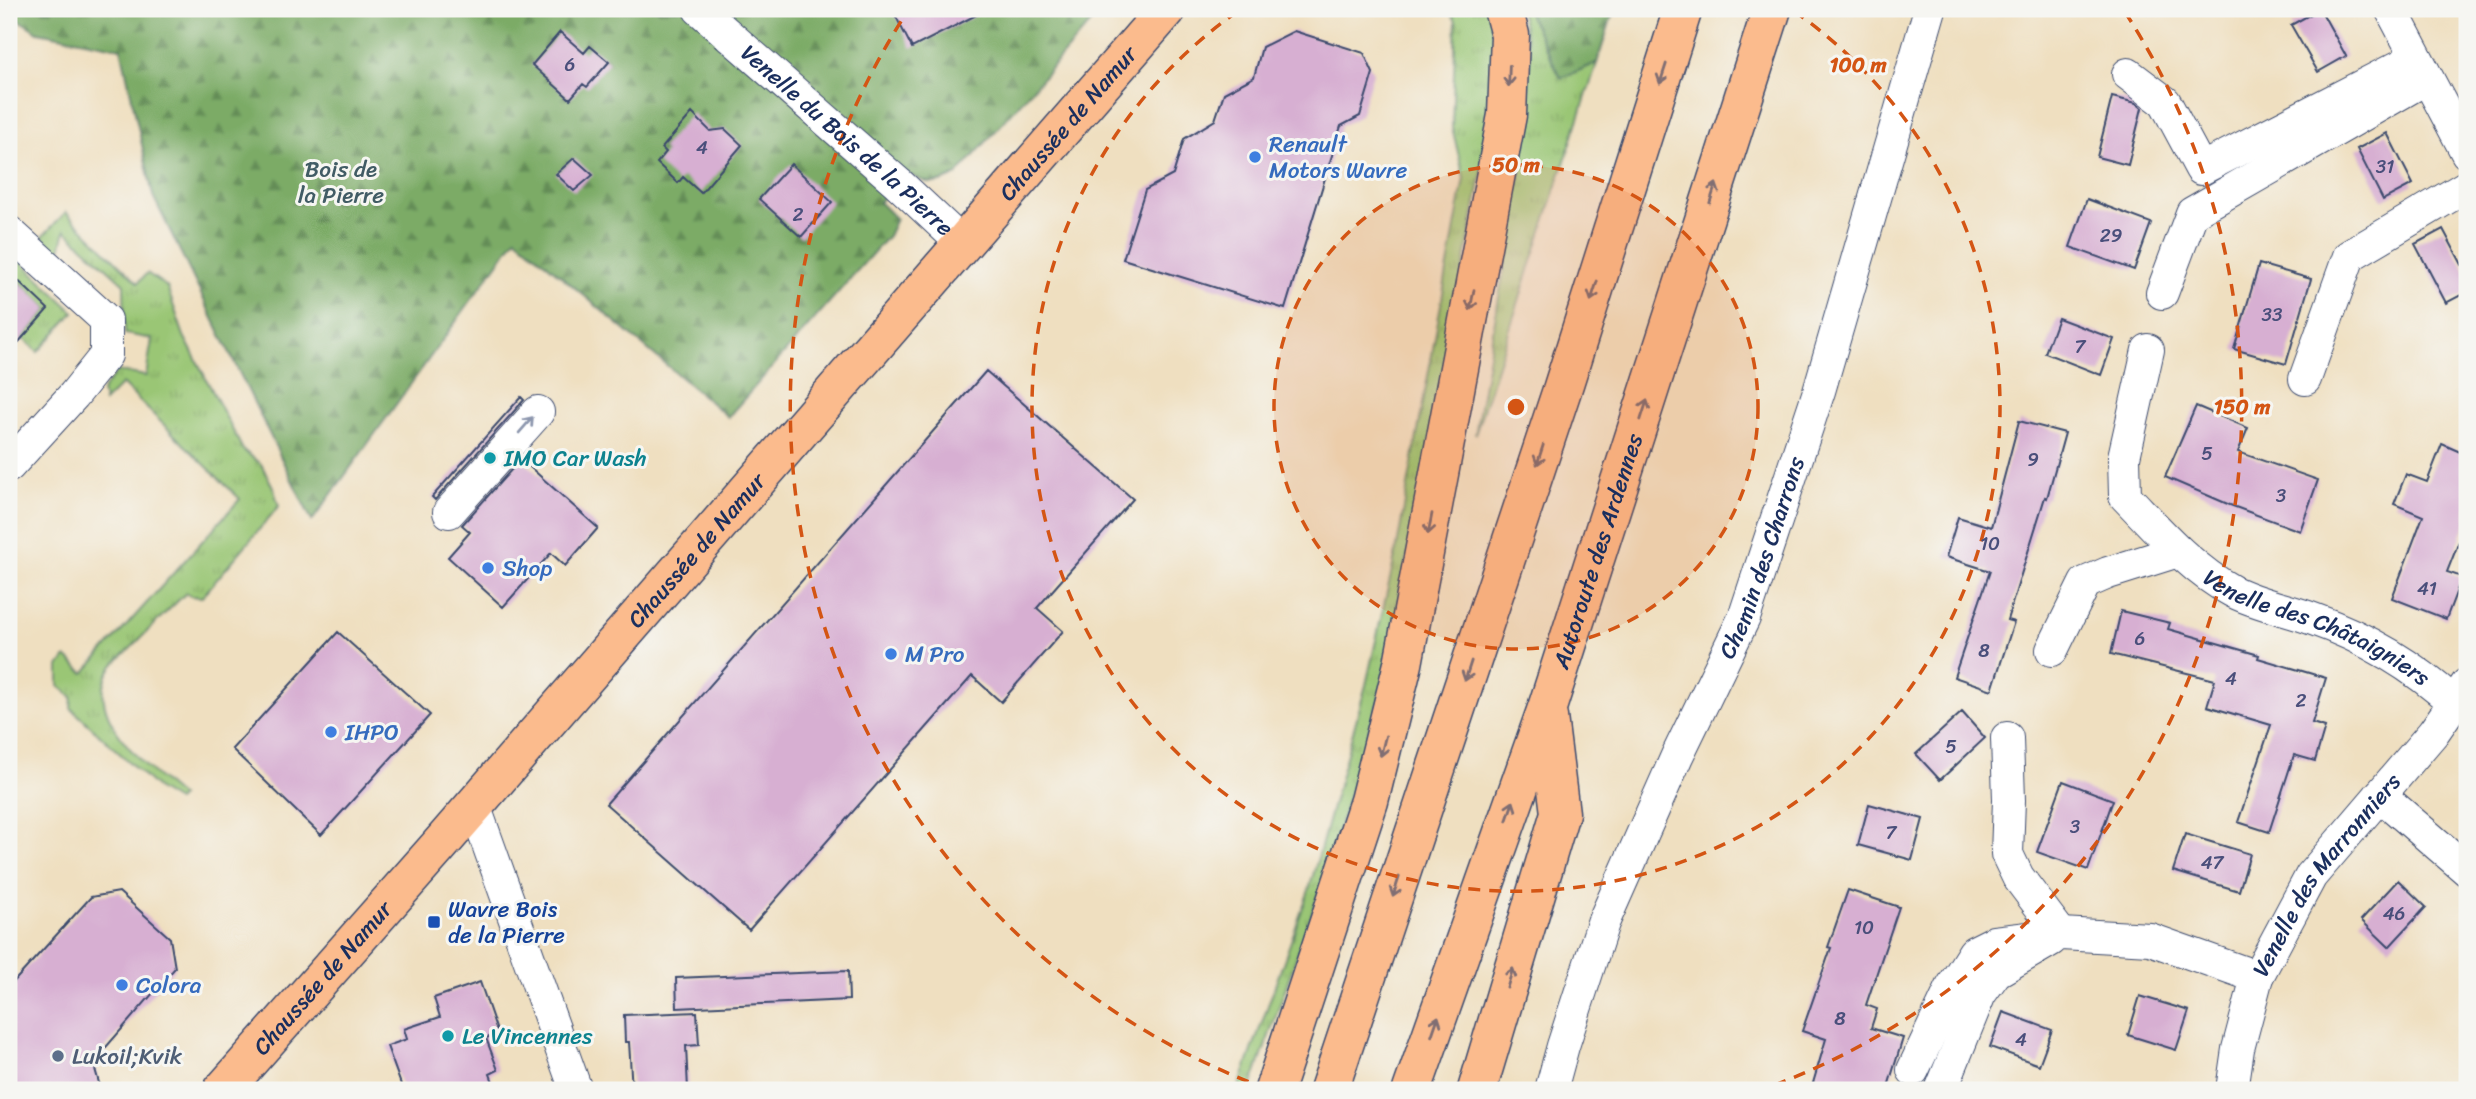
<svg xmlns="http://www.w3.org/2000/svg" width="2476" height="1099" font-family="Sriracha,sans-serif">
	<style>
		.grass { fill: url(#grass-tufts); stroke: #5a7a69; stroke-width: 2 }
		.forest { fill: url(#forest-firs); stroke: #4b6d62; stroke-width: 2 }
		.building { fill: #d7afd2 }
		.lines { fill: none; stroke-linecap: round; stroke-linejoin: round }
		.minor-casing { stroke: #3b496d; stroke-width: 34 }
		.major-casing { stroke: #3b496d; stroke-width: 41 }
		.highway-casing { stroke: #3b496d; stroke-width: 41 }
		.minor { stroke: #fff; stroke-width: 32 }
		.major { stroke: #fbbb8d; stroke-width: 38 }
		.highway { stroke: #fbbb8d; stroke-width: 38 }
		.oneway { stroke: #806e73 }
		.oneway2 { stroke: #8d97ae }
		.ring { fill: none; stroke: #d45514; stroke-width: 3.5; stroke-dasharray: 12 9 }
		.shop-dot { fill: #3f7fe0; stroke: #f6f6f2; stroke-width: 2.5 }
		.culture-dot { fill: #0f9aa8; stroke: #f6f6f2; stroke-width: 2.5 }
		.transit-dot { fill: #1a4fb4; stroke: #f6f6f2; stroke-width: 2.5 }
		.service-dot { fill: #5c6f8a; stroke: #f6f6f2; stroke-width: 2.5 }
		.labels { text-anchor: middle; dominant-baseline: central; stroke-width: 6; stroke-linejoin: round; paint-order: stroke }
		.number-label { font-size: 19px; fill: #4a4f7b }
		.street-label { font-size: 23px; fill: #1b2f5e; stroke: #f6f6f2 }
		.shop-label { font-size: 23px; fill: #366cbe; stroke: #f6f6f2; text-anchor: start }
		.park-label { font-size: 23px; fill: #415c65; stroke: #f6f6f2 }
		.culture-label { font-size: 23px; fill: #0d838f; stroke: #f6f6f2; text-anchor: start }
		.transit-label { font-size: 23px; fill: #164399; stroke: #f6f6f2; text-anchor: start }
		.service-label { font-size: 23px; fill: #4e5e75; stroke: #f6f6f2; text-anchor: start }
		.centre { fill: #d45514; stroke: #f6f6f2; stroke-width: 3.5 }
		.ring-label { font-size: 21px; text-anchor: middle; font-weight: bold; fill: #d45514; stroke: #f6f6f2; stroke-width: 6; stroke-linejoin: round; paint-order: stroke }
	</style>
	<defs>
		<pattern id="grass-tufts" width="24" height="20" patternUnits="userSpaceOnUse" patternTransform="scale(1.75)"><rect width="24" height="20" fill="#9ac674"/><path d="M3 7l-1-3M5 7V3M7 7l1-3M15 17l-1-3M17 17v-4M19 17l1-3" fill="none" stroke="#84aa67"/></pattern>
		<pattern id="forest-firs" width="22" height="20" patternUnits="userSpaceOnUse" patternTransform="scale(1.75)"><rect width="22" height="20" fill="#7bab66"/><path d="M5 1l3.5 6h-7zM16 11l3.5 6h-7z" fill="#648c57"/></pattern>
	</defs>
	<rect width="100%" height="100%" fill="#f6f6f2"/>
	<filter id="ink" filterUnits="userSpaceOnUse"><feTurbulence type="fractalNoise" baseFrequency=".0143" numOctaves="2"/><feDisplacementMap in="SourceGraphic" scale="14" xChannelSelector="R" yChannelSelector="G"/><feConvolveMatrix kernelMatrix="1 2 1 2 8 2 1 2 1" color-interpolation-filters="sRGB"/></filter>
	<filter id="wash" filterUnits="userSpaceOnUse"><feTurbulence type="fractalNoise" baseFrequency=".00686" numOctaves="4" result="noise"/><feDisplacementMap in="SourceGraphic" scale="28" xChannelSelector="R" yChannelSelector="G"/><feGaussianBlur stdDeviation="1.57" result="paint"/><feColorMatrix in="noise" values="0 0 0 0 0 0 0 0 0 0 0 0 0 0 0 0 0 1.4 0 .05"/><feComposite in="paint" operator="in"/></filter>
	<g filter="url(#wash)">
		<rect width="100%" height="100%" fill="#efdfc0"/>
		<path class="grass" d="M1449 9H1491L1499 84 1382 689 1318 895 1250 1090H1238L1309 890 1366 685 1396 552 1464 178 1452 127 1456 21Z
			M1520 9H1526L1561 78 1597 63 1475 435 1523 159 1530 53Z
			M66 212 138 283 147 273 167 287 184 336 243 450 261 464 273 487 279 506 202 597 190 596 186 593C168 610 150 628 133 646 125 654 115 661 110 670 82 716 150 770 181 797L177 801 159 790 71 708 72 697 59 686V667L66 657 84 673 240 499 122 384 104 402 102 391 117 371 146 376 152 339 125 334 124 284 65 230 59 254 42 237Z
			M9 250 74 312 38 352 22 338 48 309 9 272Z"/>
		<path class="forest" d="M9 9H1103L957 175C931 188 929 184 904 172L879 202 896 219 888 236 728 417 516 238 312 521 153 196 121 48 38 32 9 14Z
			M1526 9H1614L1597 63 1561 78Z"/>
		<g id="blocks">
			<path class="building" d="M892 9H988L912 48Z
				M2320 9 2346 56 2318 72 2291 25Z
				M1294 31 1364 53 1373 73 1360 116 1341 126 1285 309 1123 259 1145 190 1173 175 1184 139 1215 120 1224 93 1254 77 1262 47Z
				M560 32 584 53 590 46 609 62 587 87 583 84 570 99 532 65Z
				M2112 97 2136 103 2142 108 2128 165 2097 157Z
				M692 113 710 131 725 129 742 145 701 193 683 177 678 183 657 163 666 152 662 148Z
				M2387 133 2413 184 2383 200 2357 149Z
				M574 158 593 175 574 191 556 174Z
				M791 164 832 202 801 237 759 199Z
				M2087 199 2151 223 2134 270 2070 247Z
				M2443 229 2467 274V292L2446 303 2415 244Z
				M2259 264 2311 279 2286 364 2234 349Z
				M9 272 48 309 9 353Z
				M2058 318 2114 339 2101 375 2045 353Z
				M986 371 1133 499 1037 608 1063 631 1001 702 972 676 749 930 606 804Z
				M521 397 524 400 435 500 432 497Z
				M2196 406 2248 428 2238 452 2318 480 2300 531 2230 505 2165 477Z
				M2019 421 2065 433 2047 498 2045 497 2007 620 2014 622 1992 690 1954 677 1990 571 1946 557 1958 517 1991 527Z
				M2442 444 2467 455V521L2447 572 2462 577 2446 619 2392 598 2423 516 2394 504 2406 474 2427 482Z
				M521 459 598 528 565 566 551 553 503 607 448 557 470 532 462 525Z
				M2121 611 2170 623 2168 629 2259 655 2258 658 2326 678 2312 723 2325 727 2315 761 2294 755 2269 832 2238 822 2271 725 2207 706 2215 680 2111 654Z
				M338 632 430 715 321 835 232 749Z
				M1962 712 1985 738 1940 780 1916 754Z
				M2063 781 2113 800 2088 870 2037 852Z
				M1869 804 1923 819 1912 860 1858 845Z
				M2185 834 2250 854 2239 891 2173 871Z
				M2398 880 2426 907 2389 947 2361 920Z
				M1848 890 1899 907 1866 1005 1877 1009 1871 1028 1903 1038 1887 1090H1811L1826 1039 1802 1031 1831 948 1828 947Z
				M119 892 170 938 175 968 93 1062 101 1090H9V987L91 897Z
				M848 971 849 1000 677 1008 676 978Z
				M480 982 498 1034 486 1038 498 1070 490 1074 496 1090H403L387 1046 407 1039 404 1029 440 1017 434 998Z
				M2140 996 2189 1011 2176 1050 2128 1035Z
				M697 1012 699 1045 686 1046 688 1090H632L629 1042H625L624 1015Z
				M2003 1012 2052 1030 2039 1065 1990 1047Z"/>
		</g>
	</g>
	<g filter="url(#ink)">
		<use href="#blocks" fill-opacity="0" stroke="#3b496d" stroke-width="2"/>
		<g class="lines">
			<g class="minor-casing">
				<g id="minor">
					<path id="s1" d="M699 9 898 183 962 243"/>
					<path d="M2391 9 2467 153"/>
					<path d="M2128 74 2165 102 2201 169 2416 58"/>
					<path d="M9 232 106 320V355L74 395 9 466"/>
					<path d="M2162 293 2192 213 2427 78"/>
					<path id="s2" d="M2148 350 2124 457 2125 496C2157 529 2191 569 2232 591 2254 603 2289 610 2313 619 2364 637 2414 666 2454 703"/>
					<path d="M2305 379 2349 256 2467 186"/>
					<path d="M449 512 538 412"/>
					<path d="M2052 650 2085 583 2108 573 2178 551"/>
					<path d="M2007 738 2009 800 2007 854 2018 877 2061 934"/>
					<path d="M2380 795 2467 870"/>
					<path d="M474 805 576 1090"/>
					<path d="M1913 1070 1952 987 1974 952 1994 942 2061 934 2150 939 2257 977"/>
					<path id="s3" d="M1551 1090 1563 1046 1603 923 1677 756 1744 618 1819 391 1930 9"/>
					<path d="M1941 1090 1980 994 1996 972 2051 940"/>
					<path id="s4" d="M2232 1090 2238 1049 2257 977 2311 876 2433 733 2467 684"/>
				</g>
			</g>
			<g class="major-casing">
				<g id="major">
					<path id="s5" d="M223 1090 438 847 1167 9"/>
				</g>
			</g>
			<g class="highway-casing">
				<g id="highway">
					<path d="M1274 1090 1369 801 1403 664 1507 115 1510 35 1503 9"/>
					<path d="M1329 1090 1562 390 1683 9"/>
					<path id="s6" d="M1412 1090 1547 708 1772 9"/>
					<path d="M1477 1090 1560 813 1548 717"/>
				</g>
			</g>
			<use href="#minor" class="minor"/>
			<use href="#major" class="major"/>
			<use href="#highway" class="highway"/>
		</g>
		<defs><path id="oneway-shaft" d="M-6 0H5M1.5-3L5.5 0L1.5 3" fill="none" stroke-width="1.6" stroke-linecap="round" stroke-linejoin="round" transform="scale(1.75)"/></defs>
		<g class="oneway">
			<use href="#oneway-shaft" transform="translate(1663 74) rotate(108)"/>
			<use href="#oneway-shaft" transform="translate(1509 76) rotate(92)"/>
			<use href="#oneway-shaft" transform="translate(1713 193) rotate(-72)"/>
			<use href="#oneway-shaft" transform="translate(1594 291) rotate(108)"/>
			<use href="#oneway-shaft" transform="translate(1472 300) rotate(101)"/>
			<use href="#oneway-shaft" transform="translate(1644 410) rotate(-72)"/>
			<use href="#oneway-shaft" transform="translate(1540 455) rotate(108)"/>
			<use href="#oneway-shaft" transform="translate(1430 524) rotate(101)"/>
			<use href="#oneway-shaft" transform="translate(1468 671) rotate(108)"/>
			<use href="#oneway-shaft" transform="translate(1383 746) rotate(104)"/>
			<use href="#oneway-shaft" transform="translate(1510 811) rotate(-71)"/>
			<use href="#oneway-shaft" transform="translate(1396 887) rotate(108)"/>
			<use href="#oneway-shaft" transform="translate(1510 978) rotate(-73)"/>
			<use href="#oneway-shaft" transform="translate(1435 1026) rotate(-71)"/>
		</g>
		<use class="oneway2" href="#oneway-shaft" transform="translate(526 425) rotate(-49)"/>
	</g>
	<circle cx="1516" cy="407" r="242" fill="#d45514" fill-opacity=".12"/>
	<g class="ring">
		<circle cx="1516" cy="407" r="242"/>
		<path d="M1794 11A484 484 0 1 1 1238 11"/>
		<path d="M1268 1089A726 726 0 0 1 907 12M2125 12A726 726 0 0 1 1764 1089"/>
	</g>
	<g class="shop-dot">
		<circle cx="1255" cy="157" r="7"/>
		<circle cx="488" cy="568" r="7"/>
		<circle cx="891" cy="654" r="7"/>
		<circle cx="331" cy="732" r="7"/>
		<circle cx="122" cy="985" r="7"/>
	</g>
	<g class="culture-dot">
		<circle cx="490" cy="458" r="7"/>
		<circle cx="448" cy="1036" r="7"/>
	</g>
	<rect class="transit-dot" x="427" y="915" width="14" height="14" rx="3.5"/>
	<circle class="service-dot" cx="58" cy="1056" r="7"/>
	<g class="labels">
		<g class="number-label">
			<text x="570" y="64">6</text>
			<text x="702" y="147">4</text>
			<text x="2385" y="166">31</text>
			<text x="798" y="214">2</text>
			<text x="2111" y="235">29</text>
			<text x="2272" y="314">33</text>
			<text x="2080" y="346">7</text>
			<text x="2207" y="453">5</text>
			<text x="2033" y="459">9</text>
			<text x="2281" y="495">3</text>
			<text x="1990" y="543">10</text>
			<text x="2427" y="588">41</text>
			<text x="2140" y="638">6</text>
			<text x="1984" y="650">8</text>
			<text x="2231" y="678">4</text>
			<text x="2301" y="700">2</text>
			<text x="1951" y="746">5</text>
			<text x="2075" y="826">3</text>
			<text x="1891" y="832">7</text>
			<text x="2212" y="862">47</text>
			<text x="2394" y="913">46</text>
			<text x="1864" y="927">10</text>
			<text x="1840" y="1018">8</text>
			<text x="2021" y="1039">4</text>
		</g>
		<g class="street-label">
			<text stroke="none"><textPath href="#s5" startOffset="1284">Chaussée de Namur</textPath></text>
			<text stroke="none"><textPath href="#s1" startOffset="198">Venelle du Bois de la Pierre</textPath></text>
			<text stroke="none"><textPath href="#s5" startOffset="718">Chaussée de Namur</textPath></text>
			<text stroke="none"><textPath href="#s6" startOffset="570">Autoroute des Ardennes</textPath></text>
			<text stroke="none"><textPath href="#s3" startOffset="574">Chemin des Charrons</textPath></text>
			<text stroke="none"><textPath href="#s2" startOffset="385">Venelle des Châtaigniers</textPath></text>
			<text stroke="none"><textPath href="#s4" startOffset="240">Venelle des Marronniers</textPath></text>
			<text stroke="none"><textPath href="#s5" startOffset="150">Chaussée de Namur</textPath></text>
		</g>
		<g class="shop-label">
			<text x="1269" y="144">Renault<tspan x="1269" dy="26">Motors Wavre</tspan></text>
			<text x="502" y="568">Shop</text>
			<text x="905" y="654">M Pro</text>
			<text x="345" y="732">IHPO</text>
			<text x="136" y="985">Colora</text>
		</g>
		<g class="park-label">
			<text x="341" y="169">Bois de<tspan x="341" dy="26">la Pierre</tspan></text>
		</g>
		<g class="culture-label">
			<text x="504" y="458">IMO Car Wash</text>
			<text x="462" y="1036">Le Vincennes</text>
		</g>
		<g class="transit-label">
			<text x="448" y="909">Wavre Bois<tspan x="448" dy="26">de la Pierre</tspan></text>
		</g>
		<g class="service-label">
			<text x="72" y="1056">Lukoil;Kvik</text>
		</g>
	</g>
	<circle cx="1516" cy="407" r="10" class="centre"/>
	<g class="ring-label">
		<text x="1858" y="72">100 m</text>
		<text x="1516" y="172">50 m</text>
		<text x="2242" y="414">150 m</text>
	</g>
	<rect width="2476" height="1099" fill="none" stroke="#f6f6f2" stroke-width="35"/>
</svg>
